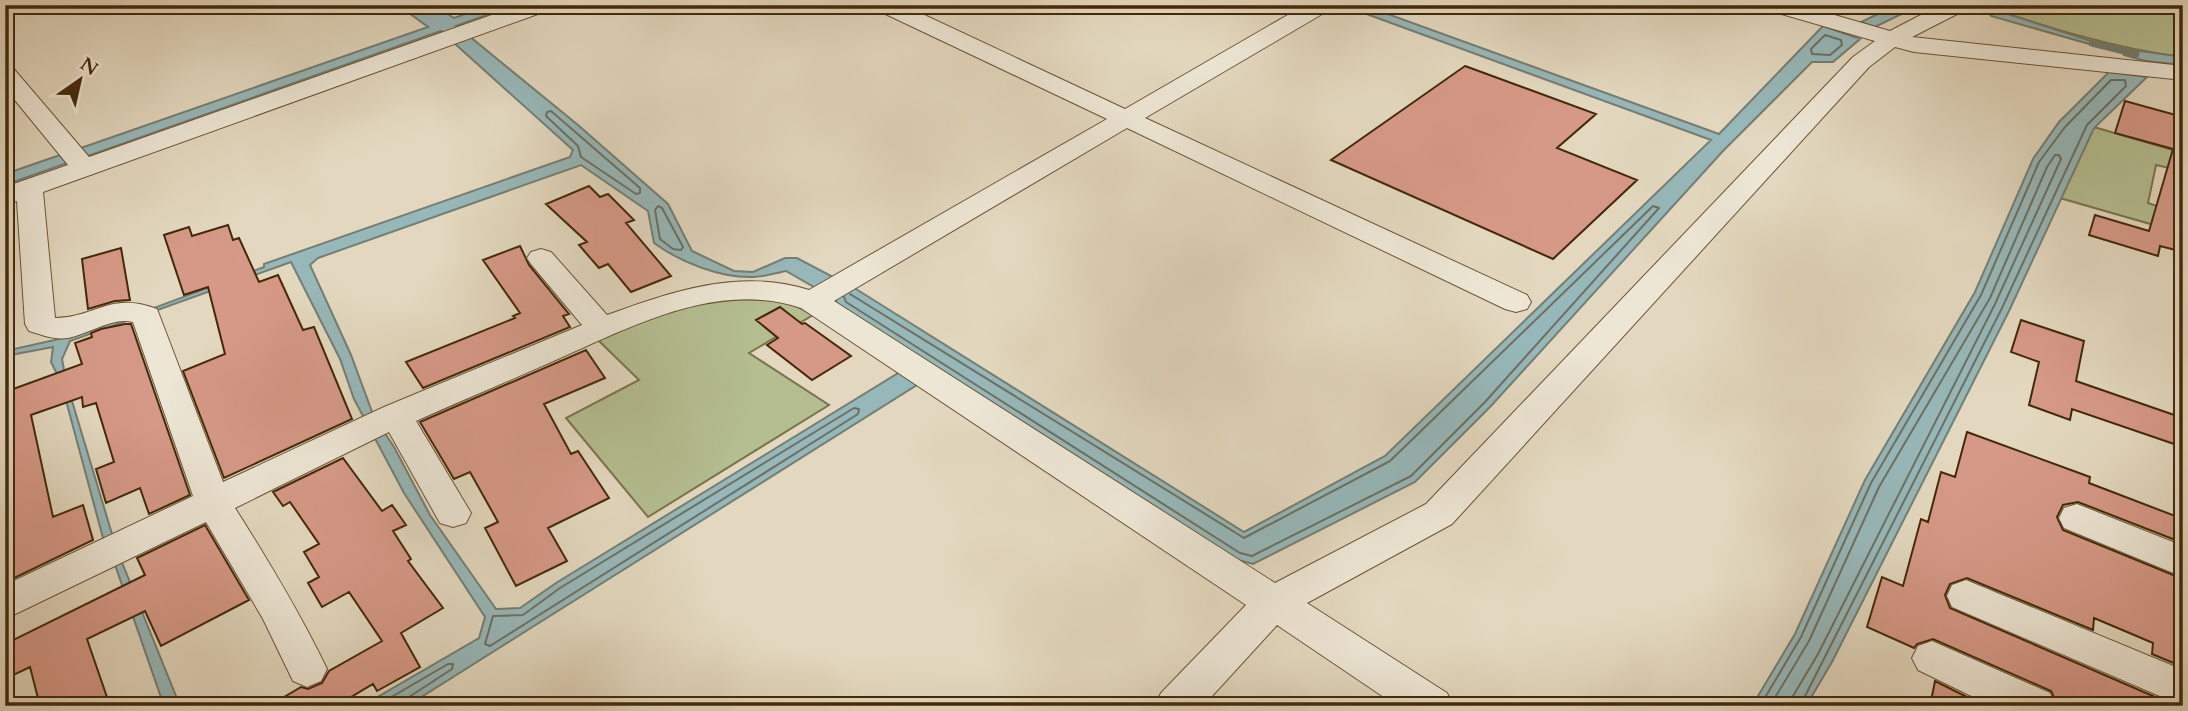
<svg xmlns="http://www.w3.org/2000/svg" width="2188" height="711" font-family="Cardo,serif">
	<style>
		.green { fill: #b4be91; stroke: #7c744d; stroke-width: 2 }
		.water { fill: #97b8ba; stroke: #757f73; stroke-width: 2 }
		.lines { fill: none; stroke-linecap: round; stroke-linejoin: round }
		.shore { stroke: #6d7062; stroke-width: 2 }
		.stream { stroke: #757f73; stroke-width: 7 }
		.building { fill: #d69987; stroke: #432909; stroke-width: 2 }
		.minor-casing { stroke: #6b5536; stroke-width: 2 }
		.minor { fill: #ede6d5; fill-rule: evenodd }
	</style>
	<rect width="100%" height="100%" fill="#e3d8bf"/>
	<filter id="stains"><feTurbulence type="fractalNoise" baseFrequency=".00286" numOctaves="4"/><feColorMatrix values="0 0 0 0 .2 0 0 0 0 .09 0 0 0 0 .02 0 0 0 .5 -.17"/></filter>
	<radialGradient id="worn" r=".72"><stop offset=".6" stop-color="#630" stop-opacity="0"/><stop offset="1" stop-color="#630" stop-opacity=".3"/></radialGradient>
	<path class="green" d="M1980 5H2183V57C2112 48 2047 27 1980 5Z
		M441 31 446 35 125 148 117 145Z
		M2094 127 2183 153V171L2156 165 2148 203 2175 212 2161 227 2060 198Z
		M741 296 787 301 813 315 749 353 829 405 648 517 566 418 639 380 597 339 679 307Z"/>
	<path class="water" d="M398 5H434L454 18 492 5H515L456 26 460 30 446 35 441 31 85 157 78 149 428 27Z
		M1342 5H1363L1719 134 1823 26 1860 39 1833 62H1812L1723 151 1490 407 1415 482 1253 564 1238 560 836 304 837 295 814 287 786 271C776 273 764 277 753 277 720 278 680 262 654 243L648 211 581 165 318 258 310 265 351 355 374 417 394 447 430 515 496 609 520 608 556 583 900 372 920 383 407 706H362L479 638 485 617 404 493 354 399 340 359 291 262 152 312 151 309 264 267V264L570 157 573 150 453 42 469 36 578 125 668 204 692 251 734 271 753 272 785 258H797L856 289 1244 532 1385 456 1711 140Z
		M1896 5H1920L1875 27 1861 22Z
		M1986 7 2088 40 2103 43 2100 47 1991 16Z
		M2126 49 2183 57V65L2146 61 2124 55Z
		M2109 72 2147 77 2094 128 2009 311 1832 662 1806 706H1752L1795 634 1865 480 1975 292 2033 159 2059 122Z
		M60 155 67 163 5 185V174Z
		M131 316 132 319 70 341 62 359 66 381 115 544 106 549 61 382 51 362 53 347 5 356V351L77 335Z
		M119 555 180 706H164L112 556Z"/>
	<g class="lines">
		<path class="shore" d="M1825 35 1841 40 1842 45 1830 55 1812 54 1811 49Z
			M551 111 640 188V193L636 194 581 157 578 146 546 116 547 112Z
			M658 206 662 208 683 247 681 250 673 249 660 239 655 210Z
			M844 297 846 302 1240 553 1252 556 1411 476 1485 402 1659 208 1653 206 1390 461 1244 538 850 294
			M854 408 859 409 858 414 490 646 485 644 493 616 523 615 560 588Z
			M376 706 448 664H453L452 669 409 697 405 706
			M1760 706 1801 637 1871 483 1981 295 2039 162 2065 127 2111 80H2125L2126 86 2087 125 2002 308 1800 706
			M1770 706 1809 641 1879 487 1990 298 2047 167 2055 155H2059L2061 159 1995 304 1818 654 1793 696 1792 706"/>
		<path class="stream" d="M2092 43 2136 54"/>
	</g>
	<path class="building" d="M1465 66 1596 114 1557 148 1637 180 1553 259 1331 160Z
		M2125 101 2183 117V252L2160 246 2158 256 2089 235 2095 215 2149 231 2173 149 2115 133Z
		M589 186 600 197 608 194 634 220 626 223 671 276 631 292 608 264 599 268 579 245 587 242 546 204Z
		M228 225 233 240 239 238 259 282 278 275 303 330 314 327 352 419 224 478 183 371 225 354 208 287 184 295 164 235 189 227 192 236Z
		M520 246 529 265 569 314 563 316 570 327 423 388 406 362 515 318 513 316 520 313 483 260Z
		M121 248 130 300 115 301 88 309 82 259Z
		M780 307 802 324 805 323 851 356 812 380 767 345 778 338 756 320Z
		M2021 320 2084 341 2076 381 2183 418V447L2072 409 2070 420 2029 405 2039 362 2011 352Z
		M125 324H131L190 495 149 514 140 488 106 503 96 469 114 462 96 403 83 407 82 397 31 415 53 517 83 505 93 540 8 581 5 569V392L82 364 75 343 92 337 91 333 101 329Z
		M586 350 605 378 544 404 571 454 578 451 609 498 548 528 567 561 516 586 485 528 498 522 470 472 454 479 420 422Z
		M1967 432 2090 477 2089 483 2183 519V543L2078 502 2063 505 2057 517 2063 530 2183 579V667L2152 654 2153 643 2094 618 2093 630 1967 578 1950 584 1945 595 1950 608 2176 706H2058L2051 691 1933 639 1917 644 1914 648 1867 627 1882 577 1903 586 1921 519 1928 522 1941 472 1955 477Z
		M343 458 382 511 392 505 406 525 393 531 411 559 408 561 443 608 401 633 420 667 377 691 373 684 336 706H269L301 687 308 689 322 683 329 671 382 641 349 592 322 607 308 583 319 577 304 552 319 544 290 502 283 506 273 492Z
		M205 525 249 600 161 646 145 611 87 639 110 706H40L30 667 5 679V644L145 575 137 558Z
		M1935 681 1985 706H1930Z"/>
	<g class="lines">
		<g class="minor-casing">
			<path id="minor" d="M520 5H551L549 10 43 192 55 318C97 317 110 291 157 309L223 482 384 407 582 325 531 264 527 258 531 252 541 249 551 252 607 315C673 291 740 268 809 290L1107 119 877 10 875 5H903L1125 109 1305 5H1331L1329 10 1145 118 1527 295 1531 302 1527 309 1516 312 1505 309 1127 128 834 301 1275 583 1426 504 1853 57 1875 41 1768 10 1766 5H1800L1890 31 1940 5H1967L1965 10 1912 37 2183 66V80L1914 52 1895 47 1869 67 1452 524 1307 603 1447 693 1453 706H1397L1277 625 1203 706H1155L1161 693 1246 605 801 308C718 280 633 326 558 359 511 380 463 400 416 421L471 513 466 523 453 527 440 523 389 432 235 508C268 560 300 613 327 669L321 681 307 687 293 681 263 619 206 522 5 619V585L193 496 133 322C112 317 89 334 68 338 54 340 42 335 29 331L25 324 17 201 5 204V187L68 165 5 88V66L13 68 89 157Z
				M2077 504 2183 546V577L2064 528 2059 518 2064 508Z
				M1966 580 2183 670V706L1952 607 1947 596 1952 585Z
				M1932 641 2050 693 2056 706H1992L1918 670 1912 658 1918 646Z"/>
		</g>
		<use href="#minor" class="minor"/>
	</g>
	<rect width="2188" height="711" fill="none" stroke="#e3d8bf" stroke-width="28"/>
	<rect x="7" y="7" width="2174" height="697" fill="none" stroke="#432909" stroke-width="3.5"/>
	<rect x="14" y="14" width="2160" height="683" fill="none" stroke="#432909" stroke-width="2"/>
	<g transform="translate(80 80) rotate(34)" stroke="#ede6d5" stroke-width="5" paint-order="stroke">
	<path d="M0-5L12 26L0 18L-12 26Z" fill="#432909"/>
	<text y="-10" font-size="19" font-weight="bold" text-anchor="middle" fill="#432909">N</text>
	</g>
	<rect width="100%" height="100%" filter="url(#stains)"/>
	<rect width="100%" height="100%" fill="url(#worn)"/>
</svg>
